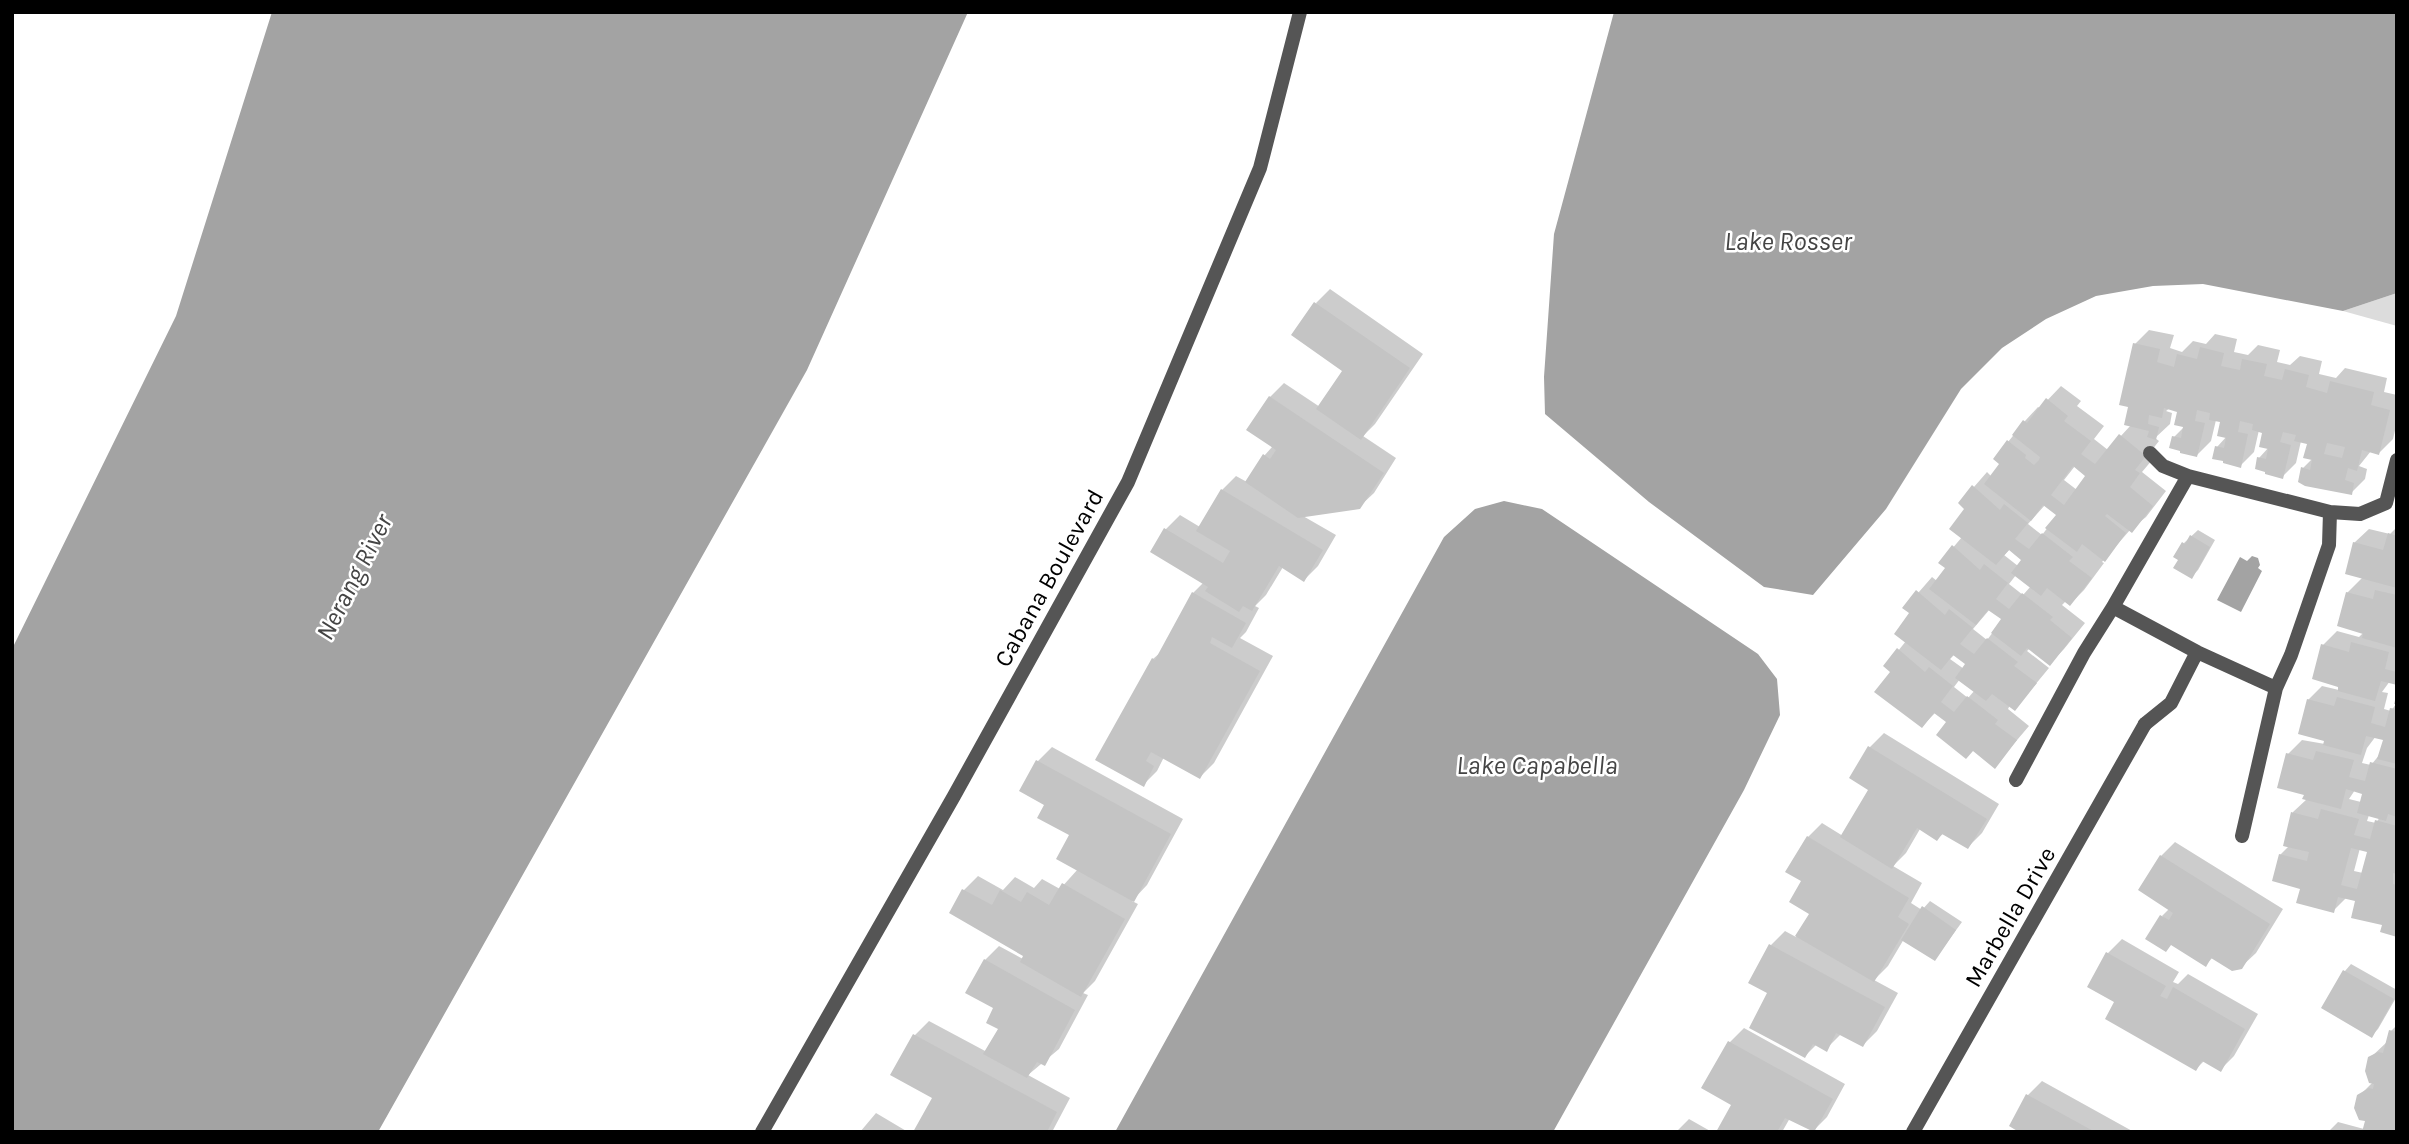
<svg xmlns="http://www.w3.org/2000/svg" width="2409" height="1144" font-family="Karla,sans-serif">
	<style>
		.green { fill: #dcdcdc }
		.water { fill: #a3a3a3 }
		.shadow { fill: #0003; fill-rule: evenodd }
		.building { fill: #c4c4c4; fill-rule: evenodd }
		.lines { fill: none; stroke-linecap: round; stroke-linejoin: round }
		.service { stroke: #555; stroke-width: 14 }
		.minor { stroke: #555; stroke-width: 14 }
		.labels { text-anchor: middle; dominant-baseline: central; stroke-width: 5; stroke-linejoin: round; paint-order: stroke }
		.street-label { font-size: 24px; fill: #000; stroke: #fff }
		.water-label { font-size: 26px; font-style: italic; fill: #444; stroke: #fff }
	</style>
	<rect width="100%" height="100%" fill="#fff"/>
	<path class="green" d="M2397 293V326L2343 311Z"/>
	<path class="water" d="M272 12H968L807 370 378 1132H12V649L176 316Z
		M1614 12H2397V293L2343 311 2203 284 2153 286 2096 296 2046 319 2002 348 1961 389 1886 509 1813 595 1764 587 1649 502 1545 414 1544 377 1554 234Z
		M1504 501 1542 509 1758 654 1777 679 1780 715 1744 790 1553 1132H1115L1444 537 1475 509Z
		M2252 556 2258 558 2260 565 2258 568 2262 571 2241 612 2217 600 2240 557 2247 561Z"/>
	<path class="shadow" d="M1330 289 1423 354 1375 424 1363 436 1396 458 1374 493 1359 507 1303 516 1336 535 1318 566 1304 580 1283 567 1266 595 1255 606 1259 608 1246 632 1240 638 1273 656 1214 763 1200 777 1164 757 1157 771 1143 785 1153 659 1162 651 1193 593 1204 582 1152 551 1166 529 1180 515 1200 527 1222 490 1236 476 1247 482 1264 456 1273 446 1270 397 1284 383 1320 407 1344 371 1316 303Z
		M2149 330 2174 335 2170 348 2182 352 2193 341 2206 344 2215 334 2237 339 2234 352 2248 355 2258 345 2280 350 2277 362 2290 365 2300 356 2322 361 2319 374 2336 378 2345 368 2387 378 2384 392 2397 395V422L2393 439 2379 453 2371 451 2359 466 2367 469 2365 479 2351 493 2303 468 2313 458 2309 442 2301 441 2296 463 2282 477 2259 458 2269 447 2264 432 2259 430 2254 452 2240 466 2217 447 2227 436 2222 421 2216 420 2211 441 2197 455 2174 437 2185 426 2180 410 2170 408 2166 411 2172 413 2170 424 2155 438 2159 441 2148 455 2153 459 2142 472 2166 491 2146 517 2130 530 2102 562 2104 563 2084 590 2070 604 2066 601 2062 605 2085 623 2064 649 2050 663 2030 648 2027 651 2049 668 2015 709 2010 705 2008 709 2029 726 1995 766 1936 712 1922 726 1892 671 1886 666 1906 641 1912 613 1905 608 1932 577 1937 581 1947 568 1940 563 1962 537 1967 508 1960 503 1987 472 1992 477 2002 464 2008 442 2025 421 2038 407 2040 408 2061 386 2081 401 2077 406 2104 426 2094 439 2108 450 2131 425 2135 344ZM2075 466 2087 475 2077 490 2064 480ZM2045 505 2058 514 2042 535 2028 524ZM2010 549 2023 559 2018 566 2004 555ZM2016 575 2031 586 2023 595 2009 584ZM1990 609 2003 619 1987 640 1973 629ZM1955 654 1968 664 1964 669 1950 659ZM1960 679 1975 690 1968 698 1954 687Z
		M2397 527V683L2390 681 2382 692 2388 693 2384 709 2391 711 2396 704H2394L2397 693V935L2357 900 2347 897 2333 911 2302 887 2280 855 2289 846 2293 812 2307 799 2288 754 2302 740 2325 744 2327 740 2308 700 2322 686 2339 690 2323 645 2337 631 2359 637 2364 632 2347 593 2363 577 2354 543 2369 529 2390 534ZM2376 736 2385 738 2381 753 2371 765 2362 763 2367 748ZM2355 790 2364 792 2361 802 2349 799ZM2369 815 2380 817 2376 823 2367 821ZM2360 848 2369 850 2363 873 2354 871Z
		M2198 530 2215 540 2198 570 2191 577 2180 559 2184 543Z
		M1884 733 1999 804 1982 833 1968 847 1944 833 1937 839 1920 829 1906 853 1893 866 1922 883 1911 903 1922 910 1930 901 1962 922 1935 959 1904 939 1888 966 1874 980 1898 993 1877 1031 1863 1045 1841 1034 1826 1049 1817 1044 1805 1056 1771 945 1785 931 1796 937 1811 913 1804 881 1808 837 1822 823 1843 836 1871 789 1851 777 1870 747Z
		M1052 747 1183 819 1147 885 1132 901 1138 904 1095 981 1083 993 1088 995 1059 1049 1028 1075 1070 1098 1052 1132H917L934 1097 893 1074 915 1035 929 1021 987 1052 1000 1028 985 960 999 946 1023 959 1025 955 951 913 964 890 978 876 1003 890 1015 877 1034 888 1042 879 1060 889 1078 869 1071 834 1046 804 1022 791 1038 761Z
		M2175 842 2283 909 2256 953 2241 967 2213 957 2206 965 2162 916 2170 908 2161 856Z
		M2122 939 2179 972 2173 982 2178 984 2188 974 2258 1014 2234 1056 2220 1070 2204 1061 2196 1069 2116 1002 2108 953Z
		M2351 964 2397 990V996L2378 1029 2372 1035 2323 1008 2345 971Z
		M2397 1025V1132H2328L2338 1122 2364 1129 2367 1120 2359 1096 2373 1082 2370 1058 2388 1041 2391 1031Z
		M1744 1028 1845 1084 1827 1117 1813 1131 1790 1118 1782 1132H1720L1733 1104 1730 1042Z
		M2042 1081 2134 1132H2023L2011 1125 2028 1095Z
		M876 1113 908 1132H860Z
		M1689 1119 1712 1132H1676Z"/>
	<path class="building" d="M1314 302 1410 368 1361 440 1316 409 1342 371 1291 335Z
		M2133 343 2160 349 2157 362 2174 367 2177 354 2197 359 2200 347 2224 353 2221 366 2240 370 2242 359 2267 364 2264 376 2282 380 2285 369 2309 375 2306 387 2327 393 2330 381 2374 392 2371 405 2390 410 2379 455 2362 450 2357 471 2348 468 2345 480 2354 483 2352 495 2305 486 2298 482 2301 467 2310 470 2312 460 2303 458 2307 444 2294 441 2296 435 2283 432 2280 442 2291 445 2283 479 2265 474V472L2255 469 2257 457 2266 459 2268 449 2259 447 2262 433 2252 430 2253 424 2240 421 2238 432 2248 434 2241 468 2223 463V461L2212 459 2215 446 2224 448 2226 438 2217 436 2220 422 2209 420 2210 413 2197 410 2195 421 2205 423 2197 457 2180 453V451L2169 448 2172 436 2181 438 2183 427 2174 425 2177 412 2164 408 2162 418 2149 415 2148 424 2159 427 2156 440 2147 437 2149 431 2124 425 2128 407 2119 405ZM2327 443 2345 447 2342 458 2324 454Z
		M1269 396 1384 473 1360 509 1298 518 1245 482 1263 454 1270 459 1276 450 1246 430Z
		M2046 398 2068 416 2064 421 2091 441 2081 454 2095 464 2119 434 2146 456 2135 470 2140 473 2130 487 2153 506 2132 533 2107 514 2105 516 2126 533 2105 562 2082 544 2077 552 2045 528 2056 515 2043 505 2031 521 1984 484 1999 464 1993 459 2007 440 2026 455 2025 458 2034 465 2039 460 2040 457 2012 435 2023 420 2027 423ZM2073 466 2085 476 2064 505 2051 495Z
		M1972 485 2000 510 2004 504 2028 523 2015 539 2029 549 2042 533 2073 557 2069 561 2092 578 2070 606 2047 588 2041 596 2011 573 2021 560 2009 550 1996 565 1949 529 1964 509 1958 503Z
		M1221 489 1323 550 1304 582 1279 566 1252 611 1243 606 1239 612 1205 591 1208 587 1150 552 1164 528 1223 563 1230 551 1196 531Z
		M2388 533 2397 536V588L2345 574 2353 542 2383 550Z
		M2190 535 2210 547 2192 579 2173 568 2178 560 2173 557 2182 542 2185 544Z
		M1952 545 1980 570 1984 564 2008 583 1996 599 2009 609 2022 593 2053 617 2050 620 2072 638 2050 666 2027 648 2021 656 1991 633 2001 619 1988 610 1976 625 1929 589 1945 568 1938 563Z
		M1916 590 1945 615 1949 609 1973 628 1960 644 1974 654 1987 638 2018 662 2014 666 2037 683 2015 711 1992 694 1986 701 1955 678 1965 664 1953 655 1941 670 1894 634 1909 613 1902 608Z
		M2375 590 2397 595V648L2362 638 2363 634 2337 626 2346 592 2373 599Z
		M1192 592 1246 623 1232 648 1212 637 1210 643 1260 671 1200 779 1151 752 1146 761 1154 766 1144 787 1095 760 1152 658 1155 660Z
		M2351 642 2389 652 2385 669 2397 672V685L2381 681 2375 701 2338 691V687L2312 679 2321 644 2349 652Z
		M1897 648 1925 672 1929 667 1953 686 1941 702 1954 712 1967 696 1998 720 1995 724 2017 740 1995 769 1973 751 1966 759 1936 735 1946 722 1934 713 1922 728 1874 692 1890 672 1883 666Z
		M2337 697 2375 707 2371 723 2385 727 2390 708 2397 709V764L2377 759 2383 740 2366 736 2361 755 2323 745 2324 741 2298 734 2307 699 2334 706Z
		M1868 746 1987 819 1968 849 1942 834 1937 841 1917 828 1892 869 1840 837 1868 790 1849 778Z
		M2316 751 2354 760 2349 777 2365 781 2370 762 2397 769V817L2388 814 2386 821 2357 813 2362 794 2346 789 2341 809 2302 799 2304 795 2277 788 2286 753 2313 760Z
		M1036 760 1171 834 1134 902 1056 859 1069 835 1037 818 1044 805 1019 791Z
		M2321 809 2359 819 2354 835 2370 839 2375 820 2397 826V874L2393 873V884L2397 885V937L2380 932 2382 925 2351 918 2355 901 2338 897 2334 913 2296 903 2300 889 2272 881 2279 854 2307 861 2309 852 2283 846 2291 812 2318 819ZM2351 848 2367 852 2357 889 2341 885Z
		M1807 836 1909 898 1898 917 1909 924 1874 982 1795 936 1809 914 1789 902 1801 881 1785 872Z
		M2160 855 2270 924 2242 969 2232 971 2211 958 2206 967 2171 945 2166 952 2145 939 2160 915 2169 920 2173 913 2138 890Z
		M1062 883 1125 919 1081 997 1020 962 1023 956 949 913 962 889 992 905 1000 890 1021 902 1027 892 1049 905Z
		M1922 906 1956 930 1935 961 1901 940Z
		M1769 944 1885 1007 1863 1047 1836 1033 1827 1052 1813 1044 1805 1058 1749 1028 1767 993 1748 983Z
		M2106 952 2166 986 2160 996 2167 999 2173 987 2245 1029 2221 1072 2202 1061 2196 1071 2105 1019 2114 1002 2087 987Z
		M984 959 1075 1010 1045 1066 1037 1062 1027 1078 983 1054 998 1029 986 1023 993 1008 965 993Z
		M2343 970 2394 999 2372 1038 2321 1008Z
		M2389 1030 2397 1032V1132H2362L2365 1121 2359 1120 2354 1108 2357 1095 2369 1088 2373 1089 2374 1084 2369 1083 2365 1071 2368 1057 2378 1052 2383 1053Z
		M913 1034 1057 1112 1047 1132H913L932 1098 890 1075Z
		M1728 1041 1833 1099 1814 1132 1785 1118 1777 1132H1716L1731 1105 1701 1088Z
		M2026 1094 2095 1132H2019L2009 1126Z"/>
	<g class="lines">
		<path class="service" d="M2150 453 2163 466 2188 476
			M2330 512 2360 514 2386 503 2397 460
			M2145 724 2171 703 2197 652 2113 607 2188 476 2330 512 2329 545 2291 655 2276 688 2197 652
			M2016 780 2084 653 2113 607
			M2242 836 2276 688"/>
		<path class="minor" d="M762 1132 954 796 1128 482 1260 168 1300 12
			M1913 1132 2145 724"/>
	</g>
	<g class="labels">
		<g class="street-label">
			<text transform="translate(1049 578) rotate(-61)">Cabana Boulevard</text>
			<text transform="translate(2010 917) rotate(-60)">Marbella Drive</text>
		</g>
		<g class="water-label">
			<text x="1788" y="241">Lake Rosser</text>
			<text transform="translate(354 577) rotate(-63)">Nerang River</text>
			<text x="1537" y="765">Lake Capabella</text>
		</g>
	</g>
	<rect width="2409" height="1144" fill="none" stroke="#000000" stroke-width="28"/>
</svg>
